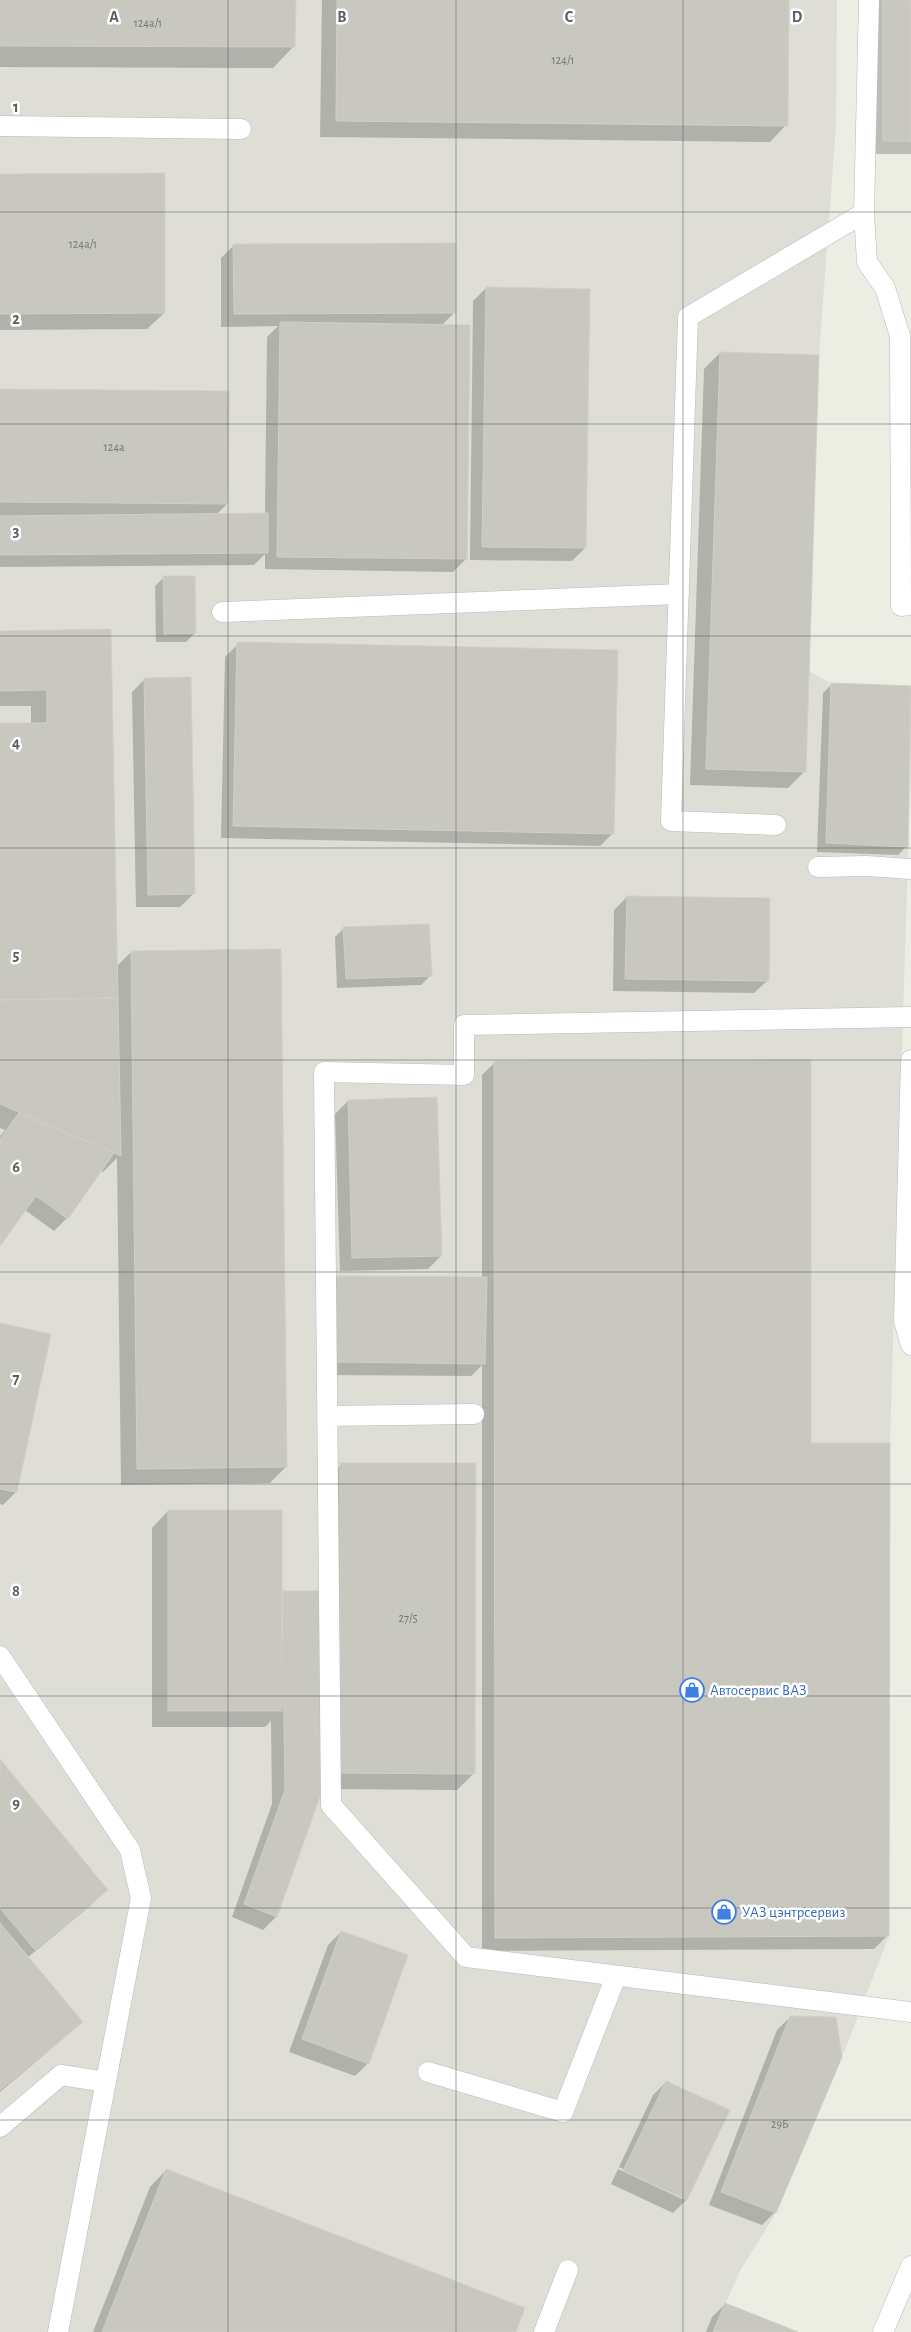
<svg xmlns="http://www.w3.org/2000/svg" width="911" height="2332" font-family="'Alegreya Sans',sans-serif">
	<style>
		.industrial { fill: #deded7 }
		.shadow { fill: #0003 }
		.building { fill: #c8c7c0; stroke: #d1d0c2 }
		.lines { fill: none; stroke-linecap: round; stroke-linejoin: round }
		.lane-casing { stroke: #b8b9be; stroke-width: 21 }
		.lane { stroke: #fff; stroke-width: 20 }
		.grid { fill: none; stroke: #5b5d62; stroke-width: 1; stroke-opacity: 0.55 }
		.labels { text-anchor: middle; dominant-baseline: central; stroke-width: 5; stroke-linejoin: round; paint-order: stroke }
		.number-label { font-size: 12px; fill: #76787a }
		.shop-label { font-size: 15px; fill: #366cbe; stroke: #fff; text-anchor: start }
		.grid-label { font-size: 16px; text-anchor: middle; font-weight: bold; fill: #5b5d62; stroke: #fff; stroke-width: 5; stroke-linejoin: round; paint-order: stroke }
	</style>
	<rect width="100%" height="100%" fill="#ecede3"/>
	<path class="industrial" d="M0 0H837L836 126 819 355 809 671 831 683 911 686V757L890 1443 889 1936 842 2057 776 2213 741 2269 713 2332H0Z"/>
	<path class="shadow" d="M0 0H294V46L273 68 0 67Z
		M322 0H788L786 125 770 142 320 137Z
		M871 0H911V154H871Z
		M0 175 164 313 147 329 0 330Z
		M234 245 455 312 441 326 466 559 453 572 265 569V554L254 565 0 567V390L227 504 216 515 265 514 267 337 278 326 221 327V258Z
		M486 288 585 548 572 561 470 560 473 301Z
		M720 353 805 771 788 788 690 785 704 369Z
		M164 577 195 633 186 642H156L155 586Z
		M110 630 116 967 131 952 286 1467 270 1483 121 1485 117 1158 103 1172 101 1171 67 1218 54 1231 25 1210 0 1244V1136L5 1130 0 1128V725L31 724V706H0V632Z
		M238 644 613 833 600 846 221 838 225 657Z
		M145 679 193 894 180 907H136L132 692Z
		M832 684 911 688 907 846 898 855 817 852 823 693Z
		M627 897 768 980 754 993 613 991 614 910Z
		M344 928 430 976 421 985 337 988 335 937Z
		M495 1062 810 1444 887 1936 874 1949 482 1951V1365L471 1376 323 1375 324 1290 337 1277 482 1279V1075Z
		M348 1101 441 1256 428 1269 340 1271 335 1114Z
		M0 1324 16 1492 3 1505 0 1504Z
		M341 1465 474 1773 457 1790 324 1789V1481Z
		M168 1511 281 1593 318 1592 320 1791 276 1917 263 1930 232 1917 272 1804 271 1721 265 1727H152V1528Z
		M0 1761 107 1889 90 1906 27 1958 81 2022 64 2038 0 2092Z
		M341 1932 368 2063 355 2076 289 2052 328 1945Z
		M790 2017 775 2212 762 2225 709 2205 777 2030Z
		M666 2082 728 2111 686 2200 673 2213 611 2184 618 2169 682 2199V2197L619 2167 653 2095Z
		M166 2170 514 2332H93L150 2187Z
		M725 2304 795 2332H706L712 2317Z"/>
	<path class="building" d="M0 0H296L295 47 0 46Z
		M337 0H789L788 126 336 121Z
		M883 0H911V141H883Z
		M165 173V313L0 314V174Z
		M456 243V313L234 314 233 244Z
		M486 287 590 289 586 548 482 547Z
		M280 322 470 325 467 559 277 557Z
		M720 352 819 355 806 772 706 769Z
		M0 389 229 391 228 504 0 502Z
		M268 513V553L0 555V516Z
		M163 576H195L196 633 164 634Z
		M111 629 118 998 0 1000V723H47V690L0 691V631Z
		M237 642 618 650 614 834 233 826Z
		M191 677 195 894 148 895 144 678Z
		M831 683 911 686 908 847 826 843Z
		M627 896 770 898 769 981 625 979Z
		M429 924 432 976 346 979 343 927Z
		M281 949 287 1467 137 1469 131 951Z
		M118 998 121 1156 0 1104V1000Z
		M811 1060V1443H890L889 1936 495 1938 494 1061Z
		M437 1097 442 1256 352 1258 348 1100Z
		M19 1113 114 1153 68 1219 36 1196 0 1246V1139Z
		M337 1276 487 1277 485 1364 336 1362Z
		M0 1323 51 1334 17 1492 0 1489Z
		M340 1463H476L475 1774 340 1773Z
		M168 1510H282V1711H168Z
		M282 1591H319L322 1791 277 1917 244 1904 285 1790Z
		M0 1759 108 1890 35 1950 0 1908Z
		M0 1923 83 2022 0 2090Z
		M341 1931 408 1955 369 2064 302 2039Z
		M790 2016 836 2017 842 2057 776 2213 721 2192Z
		M666 2081 730 2110 687 2200 623 2171Z
		M166 2169 525 2308 516 2332H102Z
		M725 2303 798 2332H713Z"/>
	<g class="lines">
		<g class="lane-casing">
			<path id="lane" d="M0 126 241 129
				M864 213 867 262 885 288 900 336 901 606 911 605
				M222 612 679 594
				M776 825 671 821 688 317 864 213 869 0
				M818 867 866 866 911 869
				M911 1017 464 1025V1075L324 1072 331 1805 466 1957 911 2012
				M911 1060 904 1321 911 1345
				M327 1416 474 1414
				M0 1656 130 1850 141 1898 58 2332
				M428 2072 563 2112 616 1976
				M0 2127 61 2075 106 2082
				M544 2332 568 2270
				M883 2332 911 2266"/>
		</g>
		<use href="#lane" class="lane"/>
	</g>
	<path class="grid" d="M228 0V2332M456 0V2332M683 0V2332M0 212H911M0 424H911M0 636H911M0 848H911M0 1060H911M0 1272H911M0 1484H911M0 1696H911M0 1908H911M0 2120H911"/>
	<defs>
		<g id="shop-ring" transform="scale(1.25)"><circle r="9.5" fill="#fff" stroke="#3f7fe0" stroke-width="1.5"/><path d="M-5-2.5h2.3a2.7 3.5 0 0 1 5.4 0H5L5.5 6h-11ZM-1.5-2.5h3a1.5 2.3 0 0 0-3 0Z" fill="#3f7fe0"/></g>
	</defs>
	<g fill-rule="evenodd">
		<use href="#shop-ring" x="692" y="1690"/>
		<use href="#shop-ring" x="724" y="1912"/>
	</g>
	<g class="labels">
		<g class="number-label">
			<text x="148" y="23">124a/1</text>
			<text x="563" y="60">124/1</text>
			<text x="83" y="244">124а/1</text>
			<text x="114" y="447">124а</text>
			<text x="408" y="1618">27/5</text>
			<text x="780" y="2124">29Б</text>
		</g>
		<g class="shop-label">
			<text x="710" y="1690">Автосервис ВАЗ</text>
			<text x="742" y="1912">УАЗ цэнтрсервиз</text>
		</g>
	</g>
	<g class="grid-label">
		<text x="114" y="22">A</text>
		<text x="342" y="22">B</text>
		<text x="569" y="22">C</text>
		<text x="797" y="22">D</text>
		<text x="16" y="112">1</text>
		<text x="16" y="324">2</text>
		<text x="16" y="536">3</text>
		<text x="16" y="748">4</text>
		<text x="16" y="960">5</text>
		<text x="16" y="1172">6</text>
		<text x="16" y="1384">7</text>
		<text x="16" y="1596">8</text>
		<text x="16" y="1808">9</text>
	</g>
</svg>
